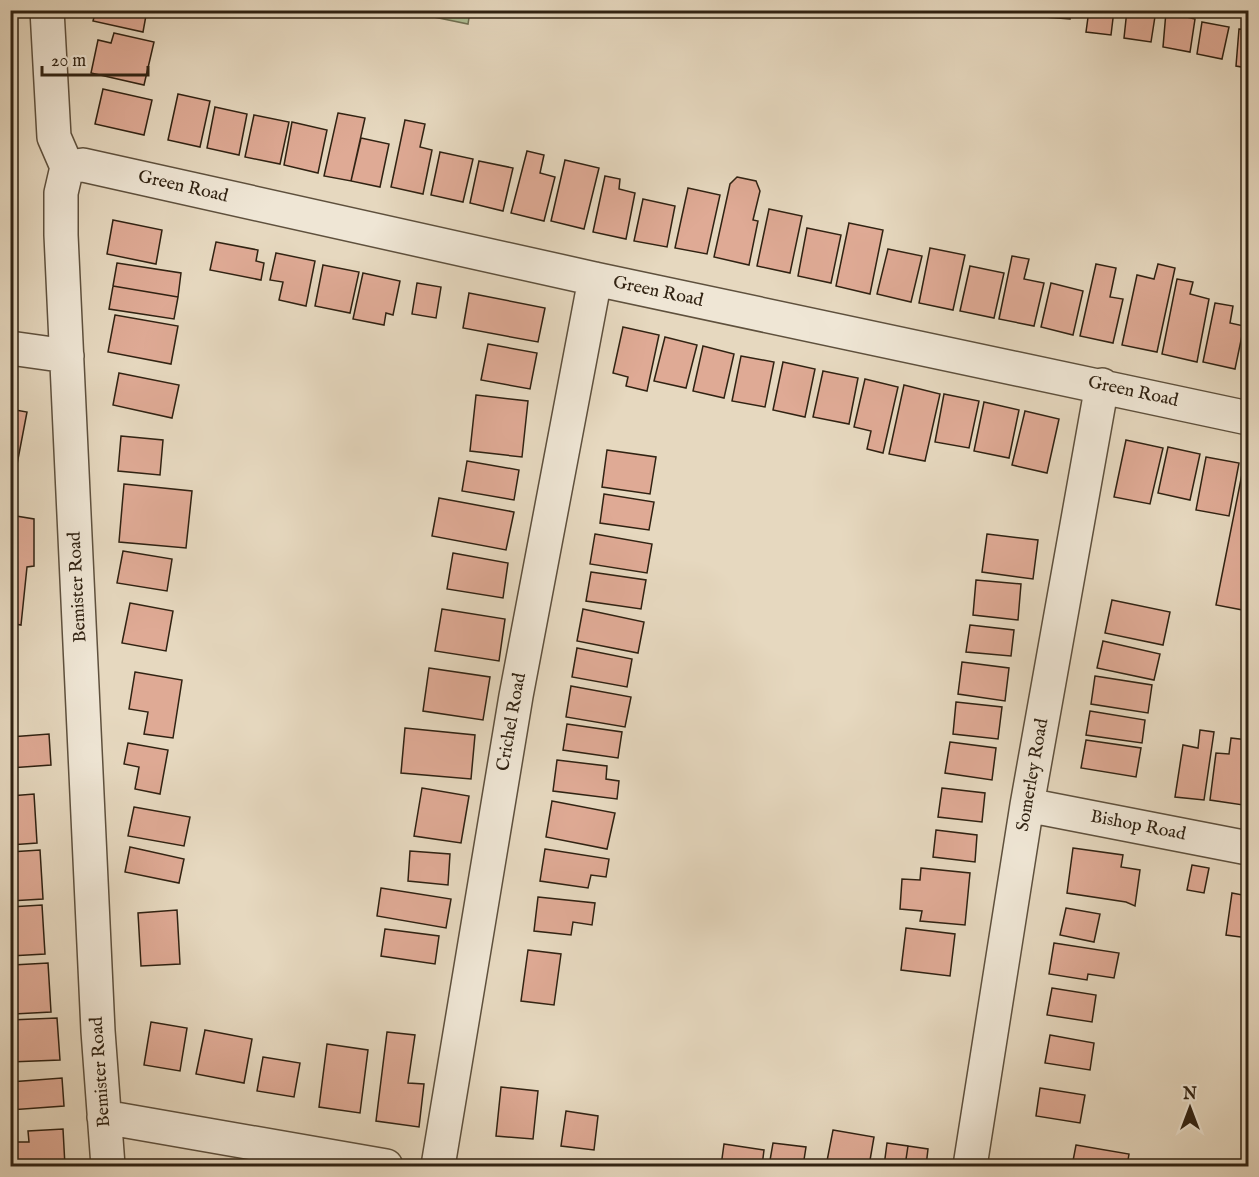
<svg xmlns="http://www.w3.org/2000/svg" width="1259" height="1177" font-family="'IM FELL English',serif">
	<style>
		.green { fill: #afc096; stroke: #707154; stroke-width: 1.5 }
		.building { fill: #dfaa95; stroke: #302212; stroke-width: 1.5 }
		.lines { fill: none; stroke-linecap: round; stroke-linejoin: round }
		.minor-casing { stroke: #5e503d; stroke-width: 36 }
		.minor { stroke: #efe6d5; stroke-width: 33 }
		.labels { text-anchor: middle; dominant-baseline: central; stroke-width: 6; stroke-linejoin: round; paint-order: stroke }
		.street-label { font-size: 18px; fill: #302212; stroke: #efe6d5 }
	</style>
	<rect width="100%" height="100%" fill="#e6d8bf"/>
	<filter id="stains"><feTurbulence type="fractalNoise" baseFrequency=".00333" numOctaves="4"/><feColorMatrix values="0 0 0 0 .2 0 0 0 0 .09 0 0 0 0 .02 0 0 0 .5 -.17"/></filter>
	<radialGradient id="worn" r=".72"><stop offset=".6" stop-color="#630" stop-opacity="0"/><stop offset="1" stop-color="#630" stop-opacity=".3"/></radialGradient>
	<path class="green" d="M405 11H470L468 24Z"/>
	<path class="building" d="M96 10H147L143 32 93 21Z
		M1004 10H1030V13H1004Z
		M1045 10H1070V19L1045 17Z
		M1089 10H1114L1111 35 1086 32Z
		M1127 10H1156L1151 42 1124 38Z
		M1166 12 1195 19 1190 52 1163 47Z
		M1202 22 1229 27 1222 59 1197 54Z
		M1239 29 1248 30V68L1236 66Z
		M114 33 154 42 144 85 91 73 98 40 111 43Z
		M103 89 152 100 144 135 95 124Z
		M178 94 210 101 200 147 168 140Z
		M215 107 247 114 239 155 207 148Z
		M338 113 365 118 351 181 324 176Z
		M254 115 289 122 280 164 245 157Z
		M405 120 425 124 420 147 432 150 423 194 391 187Z
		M292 122 327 130 318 173 284 165Z
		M361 138 389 144 380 187 351 181Z
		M527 151 544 155 540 173 555 177 544 221 511 213Z
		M440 152 473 159 463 202 431 195Z
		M565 160 599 168 584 229 551 221Z
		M479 161 513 168 503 211 470 203Z
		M605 176 620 179 619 189 635 193 626 239 593 232Z
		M737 177 756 181 760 191 753 220 758 221 749 265 714 257 730 184Z
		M688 188 720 195 707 254 675 248Z
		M643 199 675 206 667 247 634 241Z
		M769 209 802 216 790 273 757 266Z
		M113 220 162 230 156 264 107 254Z
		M849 223 883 230 870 294 836 286Z
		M807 228 841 235 831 283 798 276Z
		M216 242 258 250 256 261 264 263 261 280 210 270Z
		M930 248 965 255 953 310 919 303Z
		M888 249 922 256 911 302 877 294Z
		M276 253 315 261 306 306 279 300 283 282 270 280Z
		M1012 256 1029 259 1024 279 1044 283 1034 326 999 319Z
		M117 263 181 273 178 297 113 286Z
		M1096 264 1116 268 1110 297 1123 299 1113 343 1080 336Z
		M1158 264 1175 268 1157 352 1122 345 1137 275 1154 279Z
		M323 265 359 272 350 313 315 306Z
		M970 266 1004 273 994 318 960 311Z
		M363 273 400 281 393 315 386 313 384 325 353 319Z
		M1177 279 1193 282 1190 294 1209 299 1197 362 1162 354Z
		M417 283 441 287 436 318 412 314Z
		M1051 283 1083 291 1073 335 1041 327Z
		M113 286 178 297 174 319 109 309Z
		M469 293 545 308 538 342 463 328Z
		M1215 303 1233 306 1230 323 1244 326 1235 369 1203 362Z
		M115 315 178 326 171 364 108 352Z
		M623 327 659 335 647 391 626 386 628 377 613 373Z
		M665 337 697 345 686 388 654 381Z
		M1248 341V373L1242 372Z
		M488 344 537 353 530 389 481 380Z
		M703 346 734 354 724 398 693 391Z
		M741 356 774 362 765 407 732 401Z
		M783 362 815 369 805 417 773 410Z
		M823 371 858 378 849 424 813 417Z
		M119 373 179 385 172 418 113 405Z
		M865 379 898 387 883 453 867 449 871 431 854 427Z
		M904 385 940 394 925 461 889 454Z
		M944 394 979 401 969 448 935 442Z
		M476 395 528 401 522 457 470 451Z
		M984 402 1019 410 1009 458 974 451Z
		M10 409 27 412 10 501Z
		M1025 411 1059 419 1047 473 1012 465Z
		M121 436 163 440 160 475 118 471Z
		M1126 440 1163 448 1150 504 1114 497Z
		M1168 447 1200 454 1190 500 1158 493Z
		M607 450 656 457 650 494 602 487Z
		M1206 457 1239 463 1229 516 1196 510Z
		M467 461 519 470 514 500 462 491Z
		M1244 464 1248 465V611L1216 605Z
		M124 484 192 491 186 548 119 542Z
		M604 494 654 502 649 530 600 523Z
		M439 498 514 512 506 550 432 536Z
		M10 515 34 519V566L27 567 21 625 10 623Z
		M595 534 652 544 647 573 590 564Z
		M987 534 1038 540 1033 579 982 572Z
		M123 551 172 559 167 591 117 583Z
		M453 553 508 563 503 598 447 589Z
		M591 572 646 580 641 609 586 601Z
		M976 580 1021 584 1018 620 973 615Z
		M1112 600 1170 612 1163 645 1105 633Z
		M130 603 173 611 166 651 122 643Z
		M442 609 505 619 499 661 435 651Z
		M583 609 644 622 638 653 577 641Z
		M970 625 1014 630 1011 656 966 652Z
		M1103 641 1160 654 1154 680 1097 668Z
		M577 648 632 659 627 687 572 677Z
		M962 662 1009 668 1005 701 958 694Z
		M429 668 490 677 483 720 423 711Z
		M135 672 182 680 173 738 144 734 148 712 129 709Z
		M1095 676 1152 685 1148 713 1091 704Z
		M571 686 631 697 625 727 566 717Z
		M956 702 1002 707 998 739 953 734Z
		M1090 711 1145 720 1142 743 1086 735Z
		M567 724 622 732 618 758 563 750Z
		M405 728 475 735 471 779 401 773Z
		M1200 730 1214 732 1204 800 1175 797 1183 745 1198 748Z
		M49 734 51 765 10 768V737Z
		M1231 738 1248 740 1243 805 1210 800 1216 753 1229 754Z
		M1086 740 1141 748 1136 777 1081 768Z
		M950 742 996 748 992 780 945 773Z
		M128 743 168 750 160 794 135 789 139 767 124 764Z
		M557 760 607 766 606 779 619 781 617 799 553 791Z
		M422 788 469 796 461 843 414 836Z
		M942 788 985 793 982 822 938 817Z
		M34 794 37 843 10 845V796Z
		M552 801 615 813 607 849 546 837Z
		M134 807 190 817 184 846 128 836Z
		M936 830 977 835 975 862 933 857Z
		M130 847 184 859 179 883 125 872Z
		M1073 848 1123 855 1121 867 1140 870 1135 906 1126 902 1067 893Z
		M545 849 609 859 606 877 591 875 588 888 540 881Z
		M40 850 43 899 10 901V852Z
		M410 851 450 854 448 885 408 881Z
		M1192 865 1209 868 1204 893 1187 890Z
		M921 868 970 873 965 925 920 921 922 911 900 909 902 879 920 880Z
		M381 888 451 899 446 928 377 916Z
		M1232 893 1248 896V938L1226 935Z
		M538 897 595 903 592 925 573 922 571 935 534 931Z
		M42 905 45 954 10 956V907Z
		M1066 908 1100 914 1094 942 1060 935Z
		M177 910 180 964 141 966 138 913Z
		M906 928 955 934 950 976 901 970Z
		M385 929 439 936 435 964 381 956Z
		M1054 943 1119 953 1114 978 1088 974 1087 980 1049 974Z
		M528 950 561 954 554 1005 521 1001Z
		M48 963 51 1012 14 1014 13 1004H10L13 965Z
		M1052 988 1096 995 1092 1022 1047 1015Z
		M57 1018 60 1060 10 1062V1020Z
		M151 1022 187 1028 180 1071 144 1065Z
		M205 1030 252 1039 244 1083 196 1074Z
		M387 1032 415 1035 408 1083 424 1084 419 1127 376 1121Z
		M1050 1035 1094 1043 1090 1070 1045 1063Z
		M327 1044 368 1050 360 1113 319 1107Z
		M263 1057 300 1063 294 1097 257 1091Z
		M62 1078 64 1106 10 1110V1082Z
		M501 1087 538 1091 533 1139 496 1136Z
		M1040 1088 1085 1095 1080 1123 1036 1116Z
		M566 1111 598 1116 594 1150 561 1146Z
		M63 1129 65 1166H10V1142H29L28 1131Z
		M833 1130 874 1137 869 1166H826Z
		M773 1143 806 1147 803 1166H769Z
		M887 1143 908 1146 905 1166H884Z
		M724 1144 764 1150 762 1166H721Z
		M1076 1145 1129 1154 1127 1166H1072Z
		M908 1146 928 1149 926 1166H905Z"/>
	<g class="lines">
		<g class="minor-casing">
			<path id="minor" d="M47 10 54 137 67 167 61 193V235L98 1031 108 1166
				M67 167 83 165 595 279 1248 418
				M10 348 67 356
				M1027 805 1248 848
				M104 1117 386 1166
				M438 1166 516 696 595 279
				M970 1166 1027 805 1102 385"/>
		</g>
		<use href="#minor" class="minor"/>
	</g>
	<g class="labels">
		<g class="street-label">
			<text transform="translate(183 187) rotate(13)">Green Road</text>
			<text transform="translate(658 292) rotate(12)">Green Road</text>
			<text transform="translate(1133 392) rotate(12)">Green Road</text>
			<text transform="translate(78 587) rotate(-93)">Bemister Road</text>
			<text transform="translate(512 722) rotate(-80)">Crichel Road</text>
			<text transform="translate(1033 775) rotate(-80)">Somerley Road</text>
			<text transform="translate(1138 826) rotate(11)">Bishop Road</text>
			<text transform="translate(101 1072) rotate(-94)">Bemister Road</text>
		</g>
	</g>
	<rect width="1259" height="1177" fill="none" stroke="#e6d8bf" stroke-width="36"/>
	<rect x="12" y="12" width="1235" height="1153" fill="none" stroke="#302212" stroke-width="3"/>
	<rect x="18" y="18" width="1223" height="1141" fill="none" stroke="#302212" stroke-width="1.5"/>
	<g transform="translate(1190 1108)" stroke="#efe6d5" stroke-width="4.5" paint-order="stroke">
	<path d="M0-4.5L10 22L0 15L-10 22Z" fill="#302212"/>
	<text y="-9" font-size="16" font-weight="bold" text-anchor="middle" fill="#302212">N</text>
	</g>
	<path d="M42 66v9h106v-9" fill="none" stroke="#302212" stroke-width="3"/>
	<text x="51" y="66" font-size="18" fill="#302212" stroke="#efe6d5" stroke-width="4.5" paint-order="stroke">20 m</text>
	<rect width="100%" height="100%" filter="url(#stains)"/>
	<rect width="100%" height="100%" fill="url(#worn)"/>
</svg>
